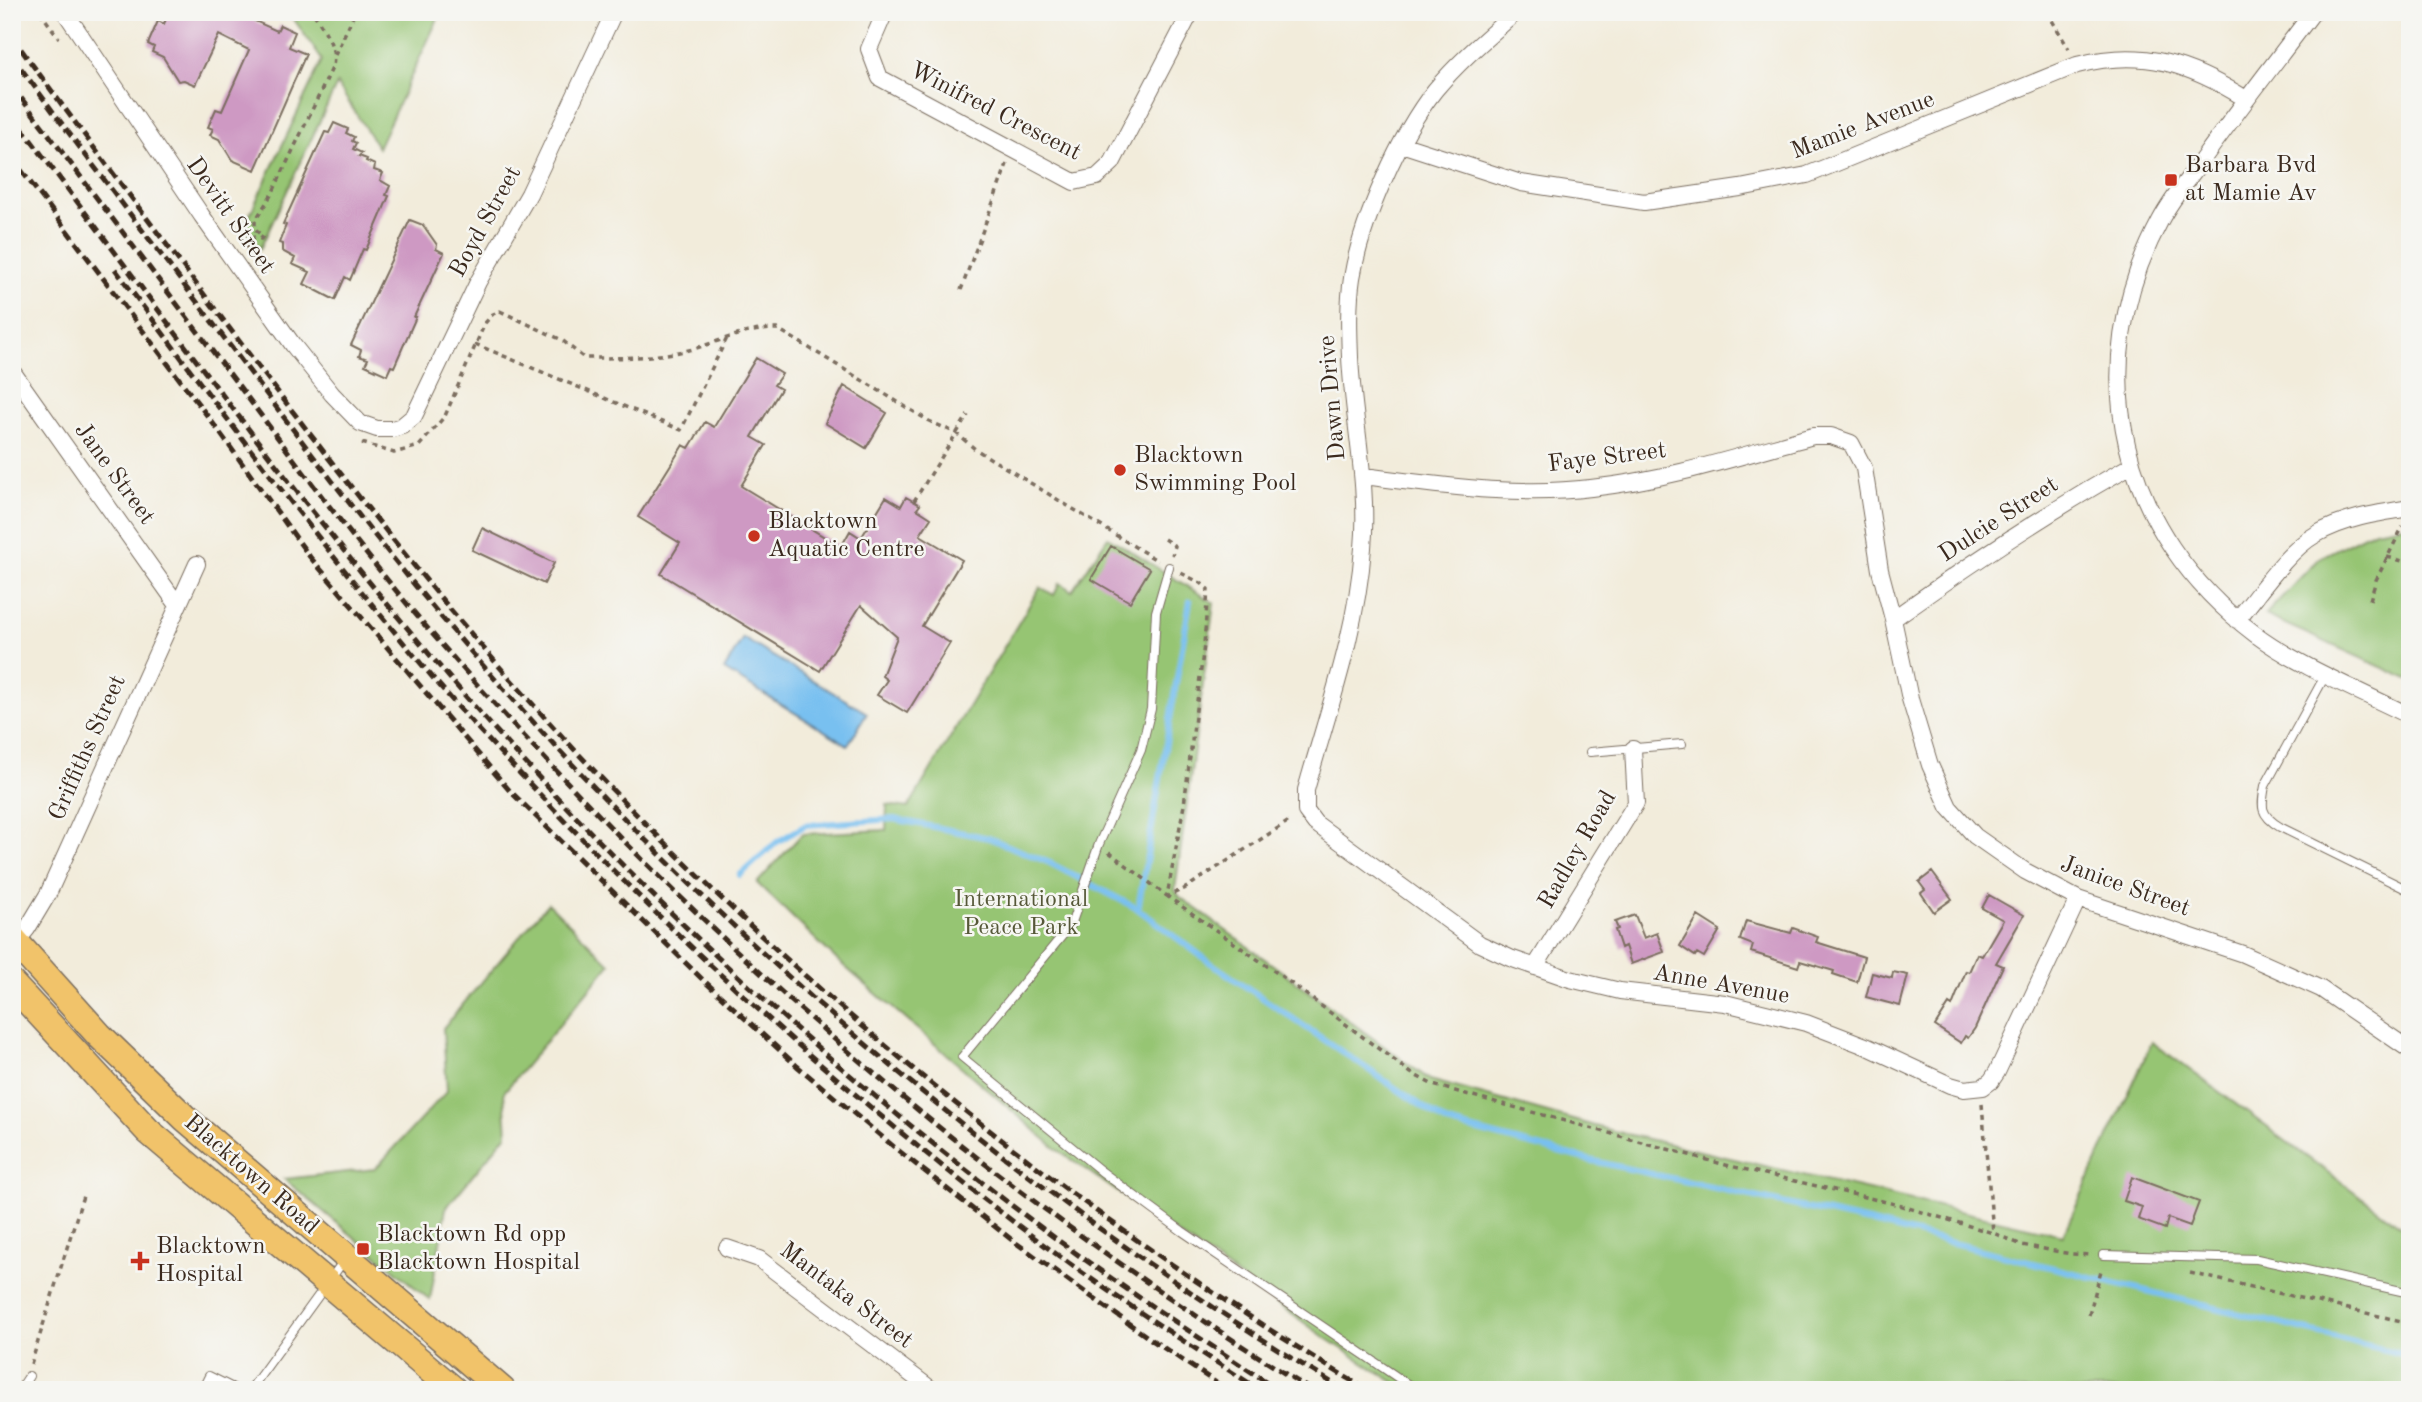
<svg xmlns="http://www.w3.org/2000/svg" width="2422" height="1402" font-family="'Old Standard TT',serif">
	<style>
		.green { fill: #96c573; stroke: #687848; stroke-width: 2 }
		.water { fill: #78c0f0; stroke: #5a7587; stroke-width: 2 }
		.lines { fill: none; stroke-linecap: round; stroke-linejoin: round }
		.stream { stroke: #78c0f0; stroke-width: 6 }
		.building { fill: #ce99c3 }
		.lane-casing { stroke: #7b6e60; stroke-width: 10 }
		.street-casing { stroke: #7b6e60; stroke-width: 18 }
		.primary-casing { stroke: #7b6e60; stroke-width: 29 }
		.path { stroke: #7b6e60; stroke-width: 3.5; stroke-dasharray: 5 5; stroke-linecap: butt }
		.lane { stroke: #fff; stroke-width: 8 }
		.street { stroke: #fff; stroke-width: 16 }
		.primary { stroke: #f1c36a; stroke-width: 26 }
		.rail { stroke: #3b2a1e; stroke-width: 5; stroke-dasharray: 10 5; stroke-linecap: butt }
		.poi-dot { fill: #c8321e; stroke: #f6f6f2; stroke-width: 2.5 }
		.labels { text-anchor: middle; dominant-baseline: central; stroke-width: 5; stroke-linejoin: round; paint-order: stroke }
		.street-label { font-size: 24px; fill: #3b2a1e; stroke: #f6f6f2 }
		.poi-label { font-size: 24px; fill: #3b2a1e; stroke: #f6f6f2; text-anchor: start }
		.park-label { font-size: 24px; fill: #565838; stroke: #f6f6f2 }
	</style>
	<rect width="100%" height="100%" fill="#f6f6f2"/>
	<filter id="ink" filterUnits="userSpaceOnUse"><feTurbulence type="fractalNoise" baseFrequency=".0143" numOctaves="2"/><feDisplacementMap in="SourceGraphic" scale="14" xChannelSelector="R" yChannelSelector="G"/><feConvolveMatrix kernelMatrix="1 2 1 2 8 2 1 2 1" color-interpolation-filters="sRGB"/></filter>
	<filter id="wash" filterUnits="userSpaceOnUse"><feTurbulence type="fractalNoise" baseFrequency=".00686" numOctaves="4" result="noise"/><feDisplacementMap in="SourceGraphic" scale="28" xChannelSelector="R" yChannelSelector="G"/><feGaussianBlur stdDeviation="1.57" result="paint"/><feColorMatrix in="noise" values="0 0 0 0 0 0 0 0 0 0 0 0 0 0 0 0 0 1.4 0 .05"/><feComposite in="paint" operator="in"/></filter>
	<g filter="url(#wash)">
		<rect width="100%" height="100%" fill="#f2ecdb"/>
		<path class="green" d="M289 12H441L378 148 337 84 260 249 244 227 322 60Z
			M2410 524V680L2265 615 2319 558 2374 530Z
			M1108 537 1214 603 1175 890 1180 897 1430 1080 1609 1130 2063 1235 2152 1042 2410 1233V1390H1406L1323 1336 1058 1150 837 960 757 883 802 834 886 830 887 805 908 808 1040 587 1054 595 1060 583 1072 591Z
			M548 903 610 964 504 1092 507 1134 446 1208 430 1300 284 1179 375 1169 447 1091 443 1028Z"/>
		<path class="water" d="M743 638 867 713 848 745 724 670Z"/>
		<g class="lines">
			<path class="stream" d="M740 875 777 842 806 825 894 819 989 838 1050 863 1138 909 1208 961 1447 1123 1589 1160 1864 1221 2410 1356
				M1138 909 1190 601"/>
		</g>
		<g id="blocks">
			<path class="building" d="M169 12H235L277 31 280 25 295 32 289 47 306 54 255 170 232 160 219 139 210 135 213 129 208 127 216 109 222 111 249 50 219 35 195 85 184 80 178 81 163 57 152 52 154 47 148 44 158 21 164 24Z
				M334 123 348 129 346 133 354 137 352 141 356 143 353 149 362 153 359 156 367 159 366 161 375 165 374 170 383 173 380 180 390 186 386 195 389 196 366 250 363 249 350 280 345 277 335 300 304 284 310 272 292 264 295 258 282 251V244L279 243 286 225 283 224 325 132 329 133Z
				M410 220 423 225 437 245 436 249 444 253 414 317H416L394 367 391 366 387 375 365 365 368 359 359 356 361 350 351 345Z
				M756 358 782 374 774 385 781 389 752 437 766 445 741 486 841 547 850 531 861 538 886 497 901 506 906 497 920 505 917 509 931 518 920 535 962 560 922 626 950 643 907 713 877 695 887 680 882 676 897 637 861 605 820 671 661 574 680 543 638 517 683 445 689 448 705 422 714 427Z
				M844 386 887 413 866 448 825 423Z
				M482 528 554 563 544 584 472 550Z
				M1111 546 1150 569 1130 602 1091 579Z
				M1932 872 1952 899 1934 912 1921 893 1925 890 1919 882Z
				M1989 895 2024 915 1996 963 2003 966 1975 1028 1968 1038 1965 1036 1961 1043 1935 1026 1949 1004 1952 1006 1966 971 1969 972 1977 954 1982 956 2003 920 1982 908Z
				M1635 915 1644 938 1657 933 1664 952 1631 964 1625 946 1621 948 1615 930 1618 929 1615 922Z
				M1698 916 1720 930 1704 957 1697 953 1695 956 1680 946Z
				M1746 921 1791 933 1793 928 1818 937 1816 942 1864 957 1857 982 1833 974 1834 971 1800 961 1798 967 1751 952 1753 945 1740 940Z
				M1893 972 1908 975 1900 1006 1866 997 1872 973 1892 978Z
				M2132 1177 2199 1202 2190 1226 2168 1218 2165 1229 2138 1219 2142 1207 2124 1201Z"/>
		</g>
	</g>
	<g filter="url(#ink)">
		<use href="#blocks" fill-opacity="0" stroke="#7b6e60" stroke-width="2"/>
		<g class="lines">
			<g class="lane-casing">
				<path id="lane" d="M1169 567 1156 612 1151 709 1141 750 1099 844 1071 925 962 1057 1101 1171 1182 1231 1416 1390
					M2326 674 2265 786C2261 807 2260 815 2280 827L2410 891
					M1590 752 1682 744
					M2103 1255 2257 1259 2410 1293
					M20 1390 29 1376
					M202 1390 209 1376 237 1390
					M250 1390 345 1259"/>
			</g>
			<g class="street-casing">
				<path id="street" d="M65 12 202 216 293 345 332 394 360 423 377 429H392L402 426 414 416 478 282 529 194 614 12
					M885 12 869 49 880 78 1074 182 1097 177 1112 163 1191 12
					M1516 12C1488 37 1459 61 1435 90 1400 134 1361 222 1352 278 1348 304 1349 331 1350 357 1353 421 1369 484 1363 548 1357 631 1328 711 1306 790V811L1315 823 1480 944 1510 958 1570 979 1620 991 1725 1003 1806 1023 1868 1047 1950 1085 1964 1089 1983 1087 1991 1081 1997 1072 2078 899
					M2313 12C2277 60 2240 107 2205 156 2190 177 2172 198 2160 221 2080 371 2121 533 2255 634 2298 666 2362 692 2410 716
					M1401 144 1521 183 1644 202 1740 188 1807 175 2077 65C2143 48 2190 64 2246 99
					M12 371 177 604
					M1363 476C1438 485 1515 497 1591 488 1667 480 1740 456 1813 436H1831L1851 443 1864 468 1880 570 1893 619 1910 699 1930 765 1949 807 1975 836 2025 871 2078 899 2243 954 2321 989 2410 1050
					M1893 619C1970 564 2049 511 2132 465
					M2237 620C2258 595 2288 550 2315 535 2344 518 2378 513 2410 508
					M12 947 27 929 48 894 197 564
					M1535 967 1636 803 1633 749
					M727 1248 759 1259 932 1390"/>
			</g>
			<g class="primary-casing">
				<path id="primary" d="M12 938 99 1035 186 1119 502 1390
					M12 984 148 1131 454 1390"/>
			</g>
			<path class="path" d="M40 12 59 38
				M2047 12 2069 49
				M335 55 355 12
				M246 249 254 237 261 239 263 236 255 230V221L273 192 333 66C337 45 323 29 313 12
				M961 290 1007 164
				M475 344 681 430 727 338
				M362 443 394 453 419 446 445 416 485 323 493 314 500 311 562 340 584 358C622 358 657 358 693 349 724 340 745 329 778 329L929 421 956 433 975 449 1158 561
				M914 501 968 415
				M1164 539 1175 546 1172 555
				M2387 557 2410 563
				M1181 573 1201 583 1208 589 1204 645 1184 805 1167 896 1280 975 1411 1073 1433 1085 1726 1165 1895 1204 1993 1233 2022 1245 2071 1254 2091 1255
				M2370 600 2376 580 2403 526
				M1109 852 1167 896 1184 889 1292 819
				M1982 1104 1993 1232
				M2190 1273 2410 1323
				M2089 1315 2102 1267
				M31 1364 83 1196"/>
			<use href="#lane" class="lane"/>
			<use href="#street" class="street"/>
			<use href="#primary" class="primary"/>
			<path class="rail" d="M12 37C81 131 151 224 221 317 301 423 381 528 467 629 722 929 1030 1188 1367 1390
				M12 56C80 149 150 240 219 331 297 435 375 540 460 639 712 933 1012 1190 1344 1390
				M12 86C91 190 169 294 248 398 313 485 378 573 450 654 596 820 753 975 924 1115 1046 1215 1177 1306 1311 1390
				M12 115C180 337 342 565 532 770 685 937 858 1090 1039 1226 1116 1284 1198 1337 1279 1390
				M12 158 215 426 310 557 510 791 701 978 797 1066 899 1151 1012 1240 1149 1338 1227 1390
				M115 269C215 403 315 538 423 666 463 714 506 759 549 804 697 961 859 1105 1032 1236 1105 1291 1183 1341 1260 1390"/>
		</g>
	</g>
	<g class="poi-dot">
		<rect x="2164" y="173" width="14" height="14" rx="3.5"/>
		<circle cx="1120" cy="470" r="7"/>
		<circle cx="754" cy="536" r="7"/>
		<rect x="356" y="1242" width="14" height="14" rx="3.5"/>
		<path d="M136.5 1250.5h7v7h7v7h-7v7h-7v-7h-7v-7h7z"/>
	</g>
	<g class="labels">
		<g class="street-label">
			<text transform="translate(995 112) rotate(27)">Winifred Crescent</text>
			<text transform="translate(1863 126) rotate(-21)">Mamie Avenue</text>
			<text transform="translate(230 216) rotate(55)">Devitt Street</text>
			<text transform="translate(486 222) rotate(-61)">Boyd Street</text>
			<text transform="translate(1333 398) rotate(-95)">Dawn Drive</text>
			<text transform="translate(1607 458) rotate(-7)">Faye Street</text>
			<text transform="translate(114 474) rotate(54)">Jane Street</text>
			<text transform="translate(1999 520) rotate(-33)">Dulcie Street</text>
			<text transform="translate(88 748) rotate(-66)">Griffiths Street</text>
			<text transform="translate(1578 850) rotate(-60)">Radley Road</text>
			<text transform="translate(2125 887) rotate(20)">Janice Street</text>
			<text transform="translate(1721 985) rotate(10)">Anne Avenue</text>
			<text transform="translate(251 1175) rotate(41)">Blacktown Road</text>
			<text transform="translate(846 1296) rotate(37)">Mantaka Street</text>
		</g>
		<g class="poi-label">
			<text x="2185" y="166">Barbara Bvd<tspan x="2185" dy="28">at Mamie Av</tspan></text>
			<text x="1134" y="456">Blacktown<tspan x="1134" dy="28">Swimming Pool</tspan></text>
			<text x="768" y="522">Blacktown<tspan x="768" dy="28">Aquatic Centre</tspan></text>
			<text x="377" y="1235">Blacktown Rd opp<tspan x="377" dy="28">Blacktown Hospital</tspan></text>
			<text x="156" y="1247">Blacktown<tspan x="156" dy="28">Hospital</tspan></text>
		</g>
		<g class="park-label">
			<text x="1021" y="900">International<tspan x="1021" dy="28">Peace Park</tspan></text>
		</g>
	</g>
	<rect width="2422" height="1402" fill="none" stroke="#f6f6f2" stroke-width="42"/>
</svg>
